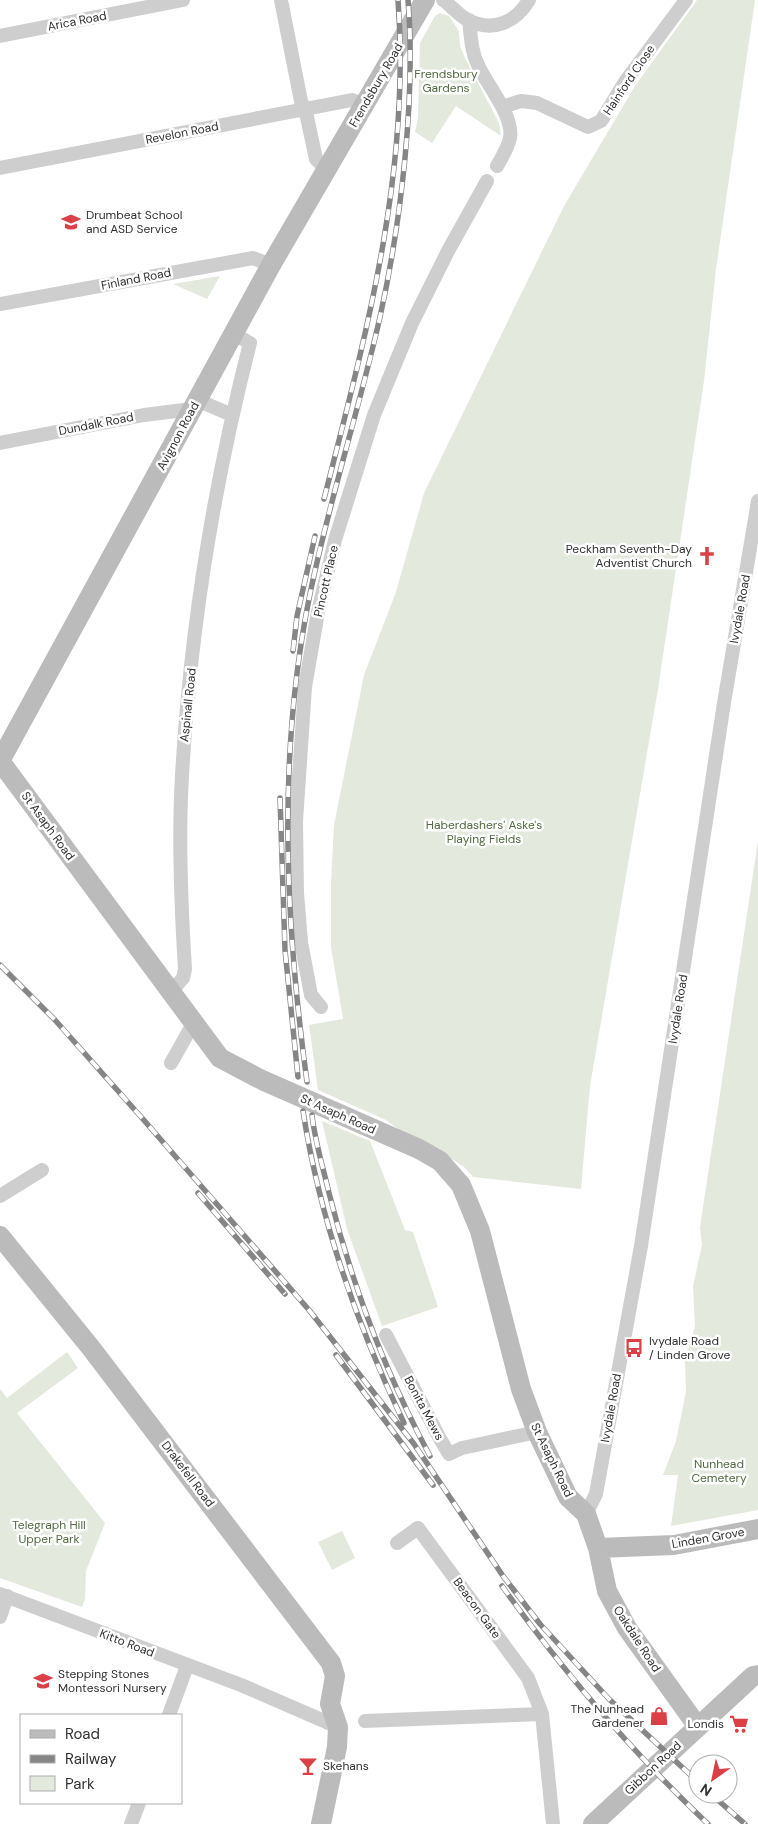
<svg xmlns="http://www.w3.org/2000/svg" width="758" height="1824" font-family="'DM Sans',sans-serif">
	<style>
		.green { fill: #e3e9dd }
		.lines { fill: none; stroke-linecap: round; stroke-linejoin: round }
		.street { stroke: #cecece; stroke-width: 14 }
		.secondary { stroke: #bbb; stroke-width: 20 }
		.rail-casing { stroke: #868686; stroke-width: 5.5 }
		.rail { stroke: #fff; stroke-width: 4; stroke-dasharray: 11; stroke-linecap: butt }
		.labels { text-anchor: middle; dominant-baseline: central; stroke-width: 5; stroke-linejoin: round; paint-order: stroke }
		.street-label { font-size: 12px; fill: #313131; stroke: #fff }
		.park-label { font-size: 12px; fill: #526a40; stroke: #fff }
		.poi-label { font-size: 12px; fill: #313131; stroke: #fff; text-anchor: start }
	</style>
	<rect width="100%" height="100%" fill="#fff"/>
	<path class="green" d="M697 0H755L716 269 704 381 658 689 590 1086 581 1189 473 1177 464 1167 425 1141 405 1134 386 1120 318 1090 309 1025 343 1019 331 947V883L334 825 364 675 396 592 424 493 564 206 635 86Z
		M440 13 449 16 459 31 460 46 465 58 499 123 501 136 456 106 432 143 415 132 418 118 420 43 435 16Z
		M220 276 207 299 173 284Z
		M758 841V1510L671 1526 678 1475H663L676 1441 686 1392 685 1361 695 1326 693 1286 702 1245 700 1227Z
		M322 1121 370 1141 405 1230 413 1232 438 1307 382 1326 347 1229Z
		M67 1352 78 1368 17 1413 105 1523 86 1571 85 1599 82 1607 0 1578V1389L7 1398Z
		M342 1531 355 1558 332 1570 318 1542Z"/>
	<g class="lines">
		<path class="street" d="M281 0 301 101 307 117 316 159 326 169
			M443 0C452 6 459 16 468 20 493 33 516 22 529 0
			M469 20C471 36 471 51 478 65 487 85 514 116 510 138 508 148 502 157 497 166
			M0 36 183 0
			M502 107 521 101 537 103 588 127 601 121 625 82 686 0
			M0 168 352 100 364 105
			M0 304 253 258 271 265
			M197 400 232 415
			M0 443 144 415 192 409
			M170 993 183 978 185 969C181 905 178 840 182 776 190 631 214 484 250 343L234 334
			M321 1007 311 995 301 942 297 893 296 821 305 687 318 612 335 540 374 415 412 323 448 251 487 181
			M171 1063 193 1024
			M0 1196 42 1170
			M386 1335 439 1437 449 1454 462 1448 537 1432
			M586 1514 596 1494 641 1246 724 703 758 501
			M397 1543 418 1528 528 1678 542 1714 553 1824
			M0 1594 241 1685 338 1727
			M0 1617 7 1596
			M169 1715 187 1666
			M365 1721 542 1714
			M131 1824 139 1803"/>
		<path class="secondary" d="M0 761 220 1058 262 1080 419 1149 440 1161 461 1185 480 1231 521 1389 537 1432 568 1497 586 1514 598 1548 607 1591 627 1628 698 1727
			M0 761 271 265 425 0
			M0 1236 91 1348 331 1663 335 1676 330 1704 338 1727 337 1747 321 1824
			M598 1548 674 1545 758 1529
			M593 1824 753 1676 758 1675"/>
		<g class="rail-casing">
			<path id="rail" d="M324 499C366 335 411 171 398 0
				M293 651 297 616 315 536
				M280 798 285 950 298 1077
				M0 965 55 1020 142 1118 309 1310 414 1444 503 1576 540 1624 609 1699 698 1782
				M307 1082C285 920 277 755 310 594 329 501 359 410 380 317 401 222 416 97 408 0
				M303 1111C320 1220 357 1325 404 1423
				M312 1115C315 1142 323 1167 329 1193 352 1285 385 1372 430 1456
				M198 1193 285 1294
				M336 1355 433 1485
				M502 1586C563 1671 632 1752 708 1824
				M711 1794 745 1824"/>
		</g>
		<use href="#rail" class="rail"/>
	</g>
	<defs>
		<g id="school-bare" transform="scale(1.5)"><path d="M0-5L7-2L0 1L-7-2ZM-4 1L0 2.5L4 1V4Q0 6-4 4Z" fill="#da4046" stroke="#fff" stroke-width="2.5" paint-order="stroke"/></g>
		<g id="church-bare" transform="scale(1.5)"><path d="M-1.2-6h2.4v3.5h3.3v2.4h-3.3V6h-2.4V-.1h-3.3v-2.4h3.3Z" fill="#da4046" stroke="#fff" stroke-width="2.5" paint-order="stroke"/></g>
		<g id="bus-bare" transform="scale(1.5)"><path d="M-5-6H5V4H4V6H2V4H-2V6H-4V4H-5ZM-3.5-4V0h7V-4ZM-3.5 1.2v1.5H-2V1.2ZM2 1.2v1.5H3.5V1.2Z" fill="#da4046" stroke="#fff" stroke-width="2.5" paint-order="stroke"/></g>
		<g id="shop-bare" transform="scale(1.5)"><path d="M-5-2.5h2.3a2.7 3.5 0 0 1 5.4 0H5L5.5 6h-11ZM-1.5-2.5h3a1.5 2.3 0 0 0-3 0Z" fill="#da4046" stroke="#fff" stroke-width="2.5" paint-order="stroke"/></g>
		<g id="supermarket-bare" transform="scale(1.5)"><path d="M-6-5.5h2.5l.6 2H6L4.5 2H-2.5L-4.4-4H-6ZM-1.5 3.2a1.3 1.3 0 1 0 .1 0ZM3 3.2a1.3 1.3 0 1 0 .1 0Z" fill="#da4046" stroke="#fff" stroke-width="2.5" paint-order="stroke"/></g>
		<g id="bar-bare" transform="scale(1.5)"><path d="M-6-5H6L.8 .8V4.5H3.5V6h-7V4.5H-.8V.8Z" fill="#da4046" stroke="#fff" stroke-width="2.5" paint-order="stroke"/></g>
	</defs>
	<g fill-rule="evenodd">
		<use href="#school-bare" x="71" y="222"/>
		<use href="#church-bare" x="707" y="556"/>
		<use href="#bus-bare" x="634" y="1348"/>
		<use href="#school-bare" x="43" y="1681"/>
		<use href="#shop-bare" x="659" y="1716"/>
		<use href="#supermarket-bare" x="739" y="1724"/>
		<use href="#bar-bare" x="308" y="1766"/>
	</g>
	<g class="labels">
		<g class="street-label">
			<text transform="translate(77 21) rotate(-11)">Arica Road</text>
			<text transform="translate(629 80) rotate(-56)">Hainford Close</text>
			<text transform="translate(376 85) rotate(-60)">Frendsbury Road</text>
			<text transform="translate(182 133) rotate(-11)">Revelon Road</text>
			<text transform="translate(136 279) rotate(-11)">Finland Road</text>
			<text transform="translate(96 424) rotate(-11)">Dundalk Road</text>
			<text transform="translate(178 436) rotate(-62)">Avignon Road</text>
			<text transform="translate(326 581) rotate(-77)">Pincott Place</text>
			<text transform="translate(740 609) rotate(-80)">Ivydale Road</text>
			<text transform="translate(188 705) rotate(-84)">Aspinall Road</text>
			<text transform="translate(48 826) rotate(54)">St Asaph Road</text>
			<text transform="translate(678 1009) rotate(-81)">Ivydale Road</text>
			<text transform="translate(338 1114) rotate(24)">St Asaph Road</text>
			<text transform="translate(424 1408) rotate(62)">Bonita Mews</text>
			<text transform="translate(611 1408) rotate(-80)">Ivydale Road</text>
			<text transform="translate(552 1460) rotate(64)">St Asaph Road</text>
			<text transform="translate(188 1474) rotate(53)">Drakefell Road</text>
			<text transform="translate(708 1538) rotate(-10)">Linden Grove</text>
			<text transform="translate(477 1608) rotate(54)">Beacon Gate</text>
			<text transform="translate(637 1639) rotate(57)">Oakdale Road</text>
			<text transform="translate(127 1643) rotate(21)">Kitto Road</text>
			<text transform="translate(653 1768) rotate(-43)">Gibbon Road</text>
		</g>
		<g class="park-label">
			<text x="446" y="74">Frendsbury<tspan x="446" dy="14">Gardens</tspan></text>
			<text x="484" y="825">Haberdashers' Aske's<tspan x="484" dy="14">Playing Fields</tspan></text>
			<text x="719" y="1464">Nunhead<tspan x="719" dy="14">Cemetery</tspan></text>
			<text x="49" y="1525">Telegraph Hill<tspan x="49" dy="14">Upper Park</tspan></text>
		</g>
		<g class="poi-label">
			<text x="86" y="215">Drumbeat School<tspan x="86" dy="14">and ASD Service</tspan></text>
			<text x="692" y="549" text-anchor="end">Peckham Seventh-Day<tspan x="692" dy="14">Adventist Church</tspan></text>
			<text x="649" y="1341">Ivydale Road<tspan x="649" dy="14">/ Linden Grove</tspan></text>
			<text x="58" y="1674">Stepping Stones<tspan x="58" dy="14">Montessori Nursery</tspan></text>
			<text x="644" y="1709" text-anchor="end">The Nunhead<tspan x="644" dy="14">Gardener</tspan></text>
			<text x="724" y="1724" text-anchor="end">Londis</text>
			<text x="323" y="1766">Skehans</text>
		</g>
	</g>
	<rect x="20" y="1714" width="162" height="90" fill="#ffffff" stroke="#adadad"/>
	<rect x="30" y="1730" width="25" height="8" fill="#bbbbbb" stroke="#adadad"/>
	<text x="65" y="1739" font-size="15" fill="#313131">Road</text>
	<rect x="30" y="1755" width="25" height="8" fill="#868686" stroke="#adadad"/>
	<text x="65" y="1764" font-size="15" fill="#313131">Railway</text>
	<rect x="30" y="1776" width="25" height="15" fill="#e3e9dd" stroke="#adadad"/>
	<text x="65" y="1789" font-size="15" fill="#313131">Park</text>
	<g transform="translate(713 1779) rotate(213)"><circle r="24" fill="#ffffff" stroke="#adadad"/>
	<path d="M0-4L9 19L0 12L-9 19Z" fill="#da4046"/>
	<text y="-8" font-size="14" font-weight="bold" text-anchor="middle" fill="#313131">N</text>
	</g>
</svg>
